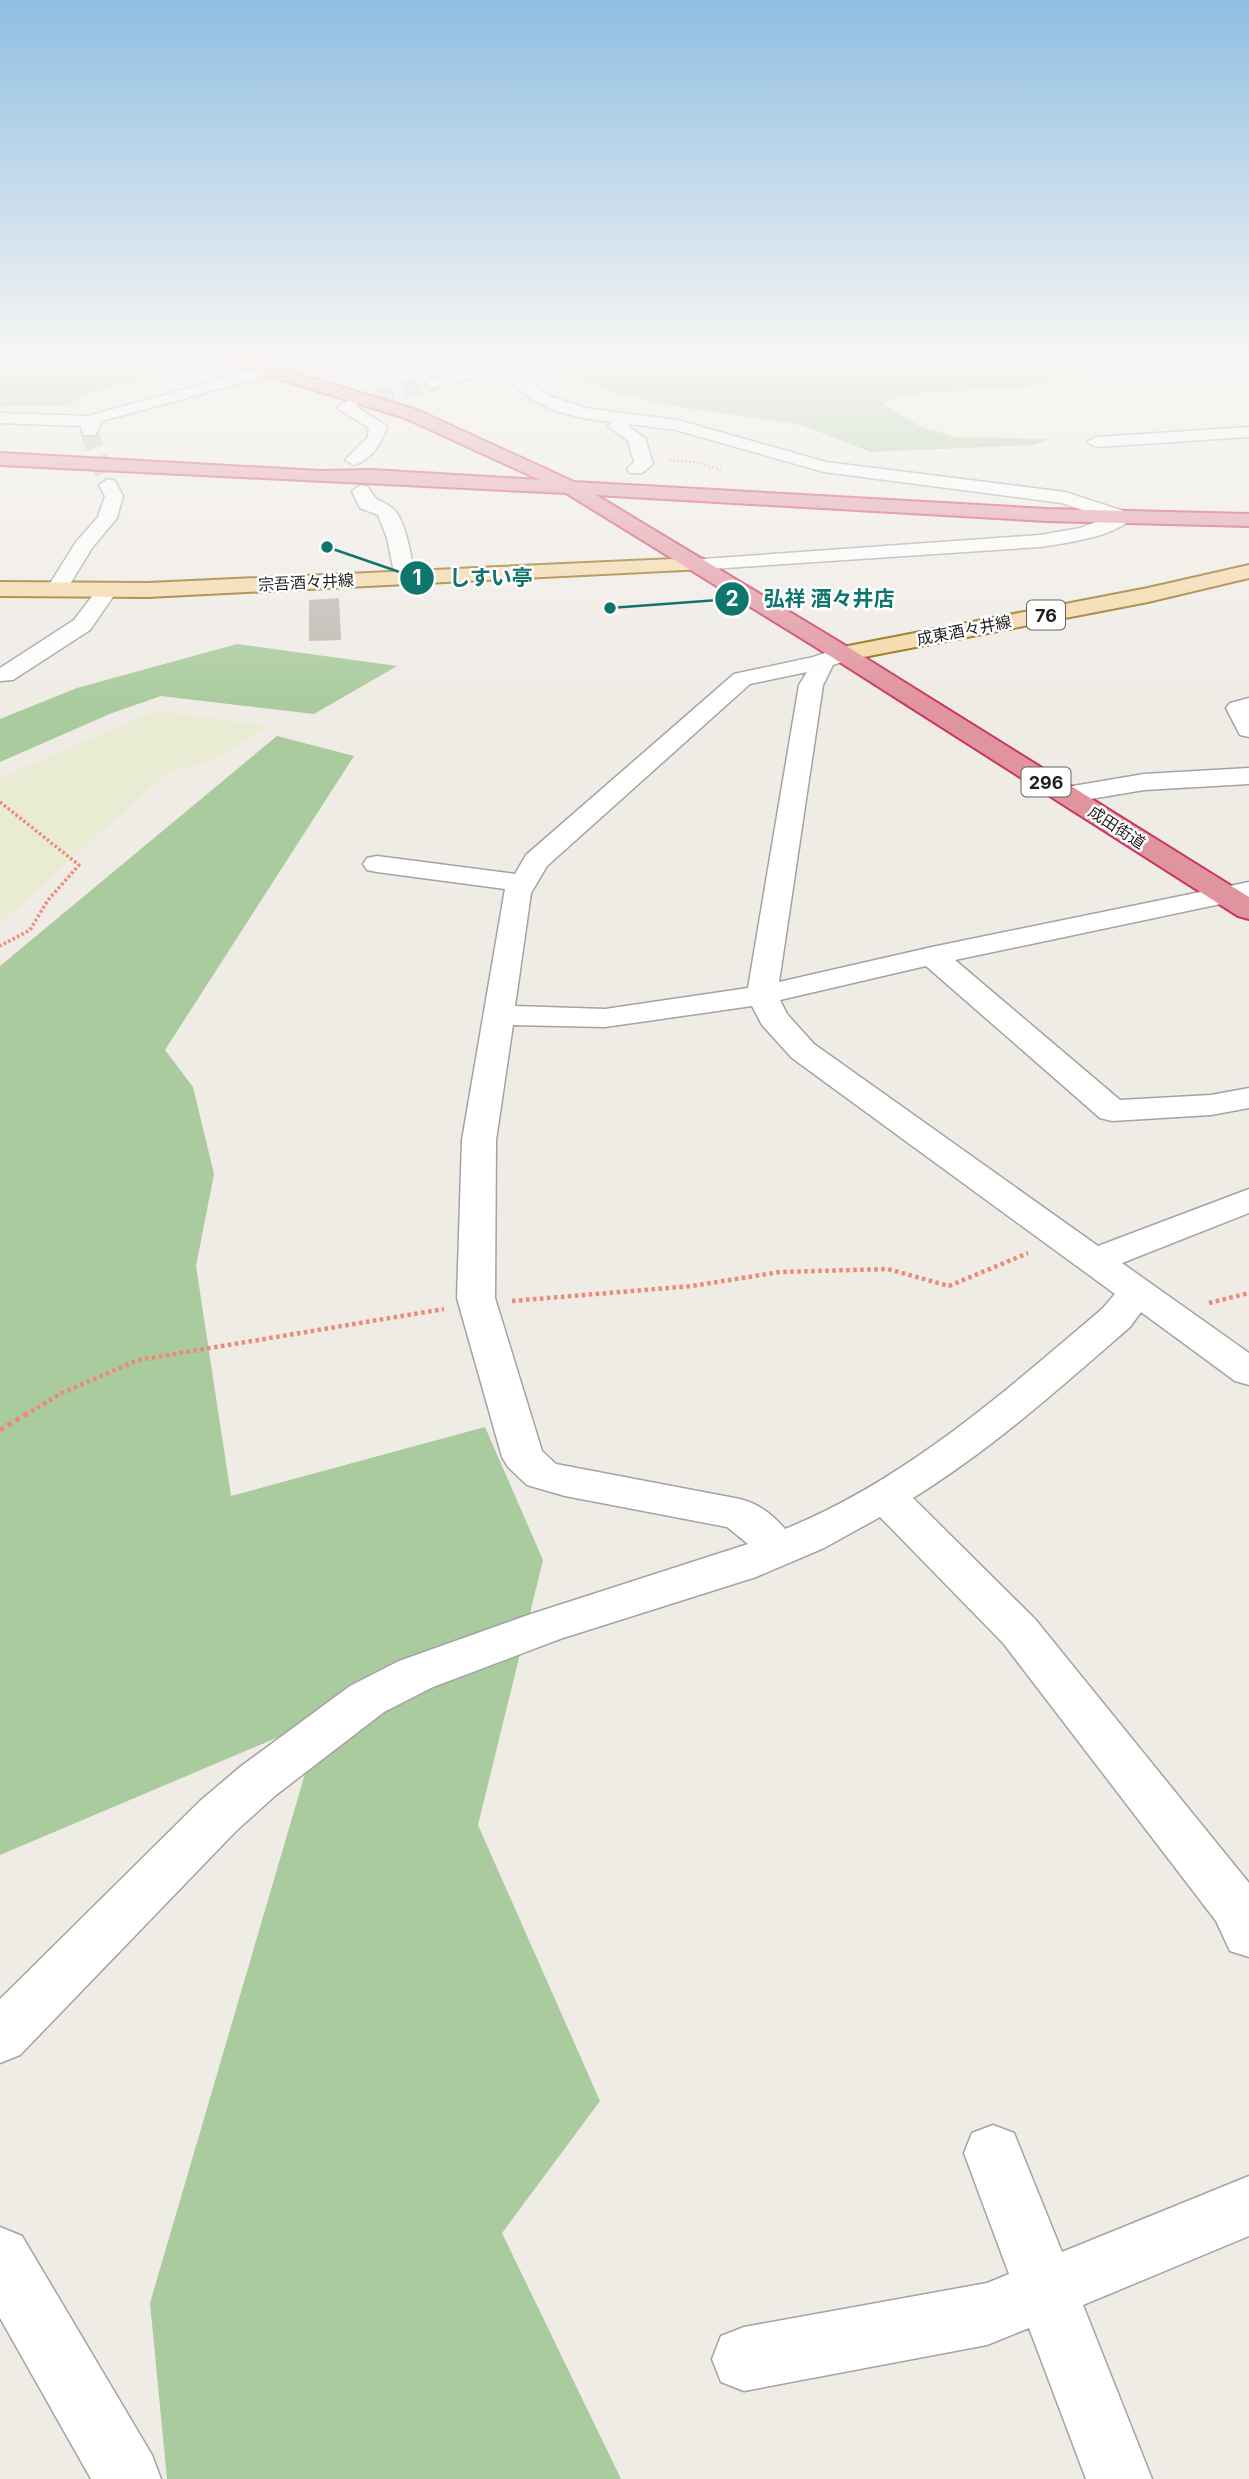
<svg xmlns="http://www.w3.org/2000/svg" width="1249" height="2479" font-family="Inter,'Noto Sans JP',sans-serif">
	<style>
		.farmland { fill: #e9ecd3 }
		.forest { fill: #a9cb9e }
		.building { fill: #bcb6af; stroke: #c0b4a9; stroke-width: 2 }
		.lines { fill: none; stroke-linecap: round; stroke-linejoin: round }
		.minor-tunnel { stroke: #c5c3be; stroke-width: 18; stroke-dasharray: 18 9; stroke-linecap: butt }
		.minor-casing { stroke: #a3a3a3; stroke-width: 3 }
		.major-casing { stroke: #8e6a0c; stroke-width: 4 }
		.highway-casing { stroke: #cd3360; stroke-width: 4 }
		.path-far3 { stroke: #ef8977; stroke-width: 2; stroke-dasharray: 2 2; stroke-linecap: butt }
		.path-far2 { stroke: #ef8977; stroke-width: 3.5; stroke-dasharray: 2.5 2.5; stroke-linecap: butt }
		.path-far1 { stroke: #ef8977; stroke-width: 4.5; stroke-dasharray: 3.5 3.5; stroke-linecap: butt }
		.path { stroke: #ef8977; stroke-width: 5; stroke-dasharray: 4.5 4.5; stroke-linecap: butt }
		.minor { fill: #fff; fill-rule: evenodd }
		.major { fill: #f5d7a5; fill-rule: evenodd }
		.highway { fill: #e0949e; fill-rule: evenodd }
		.labels { text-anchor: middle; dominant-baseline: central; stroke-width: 5; stroke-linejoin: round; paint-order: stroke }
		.far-street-label { font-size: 16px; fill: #1f1f1f; stroke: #fff }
		.shield { fill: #fff; stroke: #626262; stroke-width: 2 }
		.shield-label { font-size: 18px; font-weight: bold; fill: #1f1f1f }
		.leader { fill: none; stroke: #0f766e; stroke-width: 2.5 }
		.callout-dot { fill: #0f766e; stroke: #fff; stroke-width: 2.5 }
		.mark-label { font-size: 21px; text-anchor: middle; font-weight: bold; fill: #fff }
		.callout-label { font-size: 21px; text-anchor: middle; font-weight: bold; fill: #0f766e; stroke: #fff; stroke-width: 5; stroke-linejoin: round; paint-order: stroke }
	</style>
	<rect width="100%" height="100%" fill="#efece6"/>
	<path class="farmland" d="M156 711 269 726 216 758 167 773 0 924V778Z"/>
	<path class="forest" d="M0 357H153L161 366 146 377 88 394 69 405 0 407Z
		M569 357H705L711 366 876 375 934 373 1017 357H1179L1187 366 1107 367 1029 386 900 395 884 404 921 427 956 437 1051 439 1034 445 871 452 801 425 679 407 611 392 544 362Z
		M237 644 397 666 314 714 161 696 112 713 0 762V719L77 688Z
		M277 736 354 756 165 1050 193 1087 214 1174 196 1266 231 1496 485 1427 543 1560 478 1825 600 2101 502 2233 621 2479H167L150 2303 321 1719 0 1855V966Z"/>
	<path class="building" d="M338 599 340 639 310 640V601Z"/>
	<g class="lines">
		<path class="minor-tunnel" d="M254 375 318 360
			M350 404 434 383
			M89 431 108 485"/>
		<g class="minor-casing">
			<path id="minor" d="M312 357H335L323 363H313L310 360Z
				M466 357H484L509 365 550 396 585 408 678 420 826 462 1065 492 1130 513 1133 517C1116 537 1065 543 1040 547L696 570 689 568 686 564 689 560 1040 535 1080 528 1106 518 1062 503 824 472 676 430 630 424 628 426 645 438 653 464 642 473H630L627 469 634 462 628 441 608 426 612 422C587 419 559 415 537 402 519 391 507 374 486 369L477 377 434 388 428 386 426 383 428 380 465 371 473 364Z
				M254 370 260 372 262 375 260 378 102 421 95 435H83L81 426 0 423V413L88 416Z
				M350 399 356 400 358 404 356 407 387 426C384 441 370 461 354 465L345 460 368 437 369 428 337 408Z
				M1249 427V437L1096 447 1087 442 1096 437Z
				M108 479 115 481 123 496 117 518 92 548 64 594H50L46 590 76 542 98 517 105 496 99 485Z
				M361 485 368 487C380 507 377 496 392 508 406 518 412 561 415 577L412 581H398L395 577 387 538 378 515 360 508 352 491Z
				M106 585 113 587 117 591 90 630 13 680 0 681V668L74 620 99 587Z
				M843 647 851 649 854 654 851 659 833 665 823 685 779 982 932 947 1249 882V898L955 960 1120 1100 1211 1095 1249 1088V1108L1211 1115 1112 1121 1100 1118 926 966 780 1000 787 1014 814 1044 1098 1246 1249 1189V1213L1122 1263 1249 1353V1385L1235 1381 1141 1312 1130 1327C1060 1388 992 1449 913 1498L1035 1619 1249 1883V1957L1230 1951 1216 1921 1003 1643 880 1517 824 1548 756 1577 560 1639 433 1687 384 1712 276 1795 236 1831 20 2055 0 2063V1999L200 1801 240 1767 350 1686 399 1661 528 1615 748 1544 727 1527 565 1496 527 1485 508 1467 502 1457 457 1298 462 1140 505 889 377 872 367 870 363 864 367 858 377 856 515 874 526 855 734 674 813 657ZM807 672 799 685 748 988 605 1009 515 1006 531 893 547 866 750 684ZM752 1006 762 1025 792 1058 1115 1294 1102 1309C1004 1392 906 1480 785 1529 772 1514 759 1504 740 1499L556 1464 542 1451 495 1298 496 1140 513 1025 605 1027Z
				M1249 698V737L1240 735 1226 708 1230 703Z
				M1249 768V784L1144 790 1067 803 1058 801 1054 795 1058 789 1067 787 1144 774Z
				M993 2125 1014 2133 1062 2252 1249 2176V2236L1083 2305 1152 2479H1086L1029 2328 987 2345 744 2391 721 2382 712 2359 721 2336 744 2327 987 2283 1009 2274 964 2153 972 2133Z
				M0 2227 22 2236 152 2455 161 2479H91L0 2318Z"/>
		</g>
		<g class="major-casing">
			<path id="major" d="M696 558 704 559 707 564 704 569 148 597 0 596V582L148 583Z
				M1249 565V578L1148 602 843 661 835 659 831 654 835 649 843 647 1148 588Z"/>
		</g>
		<g class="highway-casing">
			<path id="highway" d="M216 357H241L417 410 574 482 1047 509 1249 514V526L1047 521 596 495 851 649 1249 897V919L1238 916 835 659 566 493 0 465V453L320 471 372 470 540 480 405 418 218 360Z"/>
		</g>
		<path class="path-far3" d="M174 357 197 366
			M669 460 695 462 721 470"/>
		<path class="path-far2" d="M0 802 79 865 48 900 30 930 0 946"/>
		<path class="path-far1" d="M512 1301 692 1286 780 1272 888 1269 949 1286 1028 1253
			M1209 1303 1249 1293
			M25 1415 62 1393 138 1360 444 1309"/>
		<path class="path" d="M0 1430 28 1413"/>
		<use href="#minor" class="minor"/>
		<use href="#major" class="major"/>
		<use href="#highway" class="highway"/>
	</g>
	<linearGradient id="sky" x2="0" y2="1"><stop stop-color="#8fbee2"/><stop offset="0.51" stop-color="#f8f6f4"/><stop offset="1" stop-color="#f8f6f4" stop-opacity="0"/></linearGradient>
	<rect width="1249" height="704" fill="url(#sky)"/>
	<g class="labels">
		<g class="far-street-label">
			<text transform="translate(306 582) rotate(-3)">宗吾酒々井線</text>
			<text transform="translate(964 630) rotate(-11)">成東酒々井線</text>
			<text transform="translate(1117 827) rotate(33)">成田街道</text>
		</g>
		<g class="shield">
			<rect x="1027" y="600.5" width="38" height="29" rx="5"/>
			<rect x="1021.5" y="767.5" width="49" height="29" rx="5"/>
		</g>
		<g class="shield-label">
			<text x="1046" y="615">76</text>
			<text x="1046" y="782">296</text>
		</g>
	</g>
	<path class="leader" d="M327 547L417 578M610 608L732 599"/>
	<g class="callout-dot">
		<circle cx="327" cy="547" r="7"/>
		<circle cx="610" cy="608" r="7"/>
		<circle cx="417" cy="578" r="18"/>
		<circle cx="732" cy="599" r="18"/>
	</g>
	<g class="mark-label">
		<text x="417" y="585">1</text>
		<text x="732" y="606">2</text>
	</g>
	<g class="callout-label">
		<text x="491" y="585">しすい亭</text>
		<text x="829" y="606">弘祥 酒々井店</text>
	</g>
</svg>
